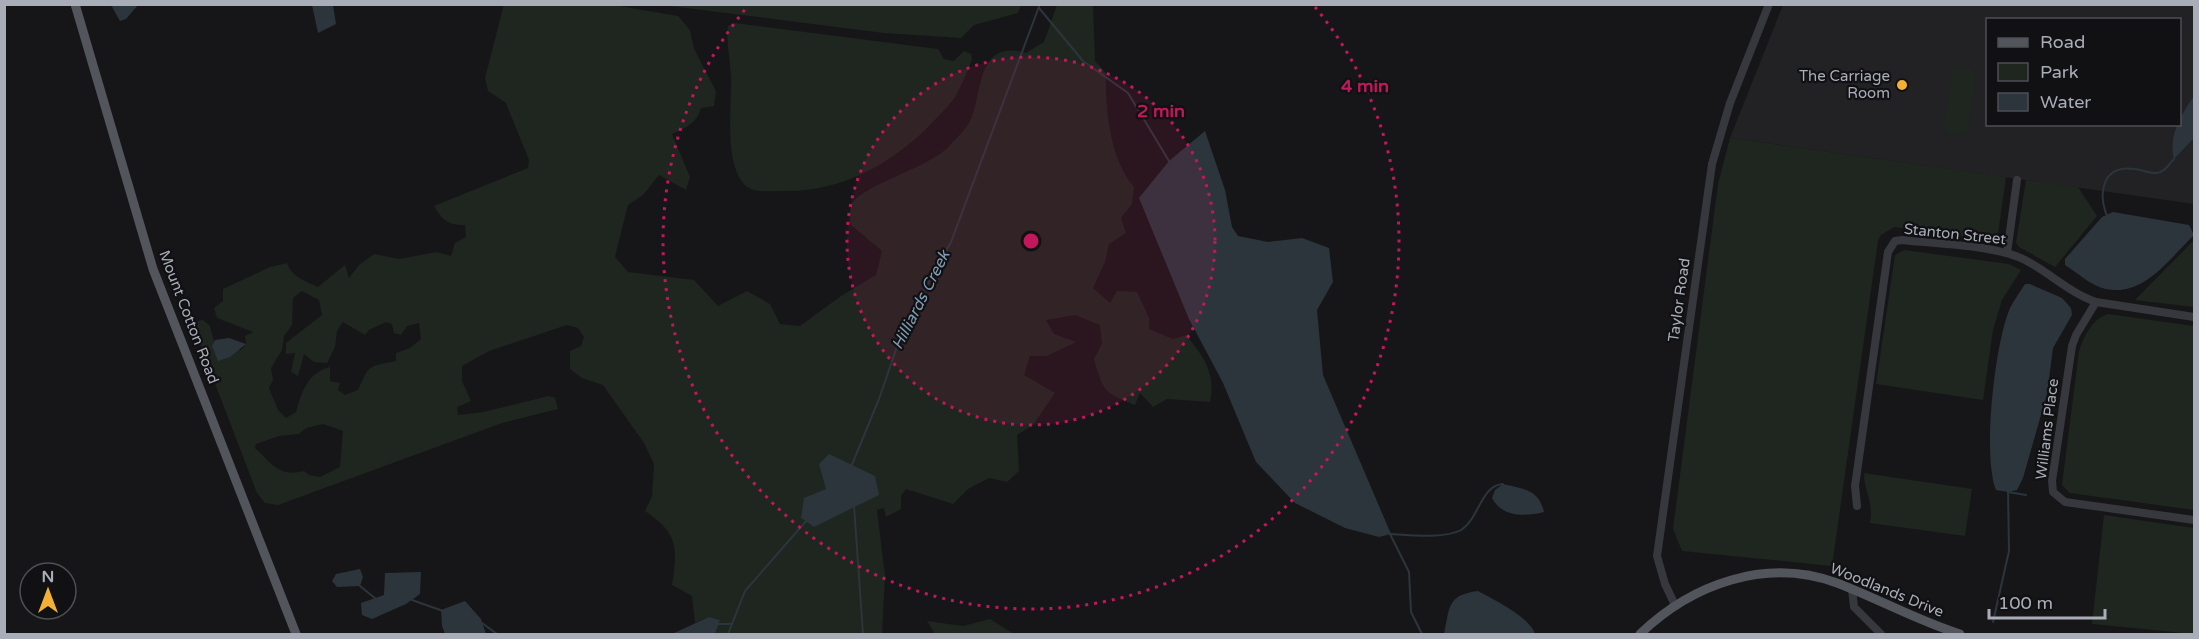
<svg xmlns="http://www.w3.org/2000/svg" width="2199" height="639" font-family="'Varela Round',sans-serif">
	<style>
		.built { fill: #222225; fill-rule: evenodd }
		.green { fill: #1e261f; fill-rule: evenodd }
		.water { fill: #2c353c }
		.lines { fill: none; stroke-linecap: round; stroke-linejoin: round }
		.stream { stroke: #2c353c; stroke-width: 2 }
		.minor { stroke: #37383d; stroke-width: 8 }
		.major { stroke: #53555c; stroke-width: 9 }
		.ring { fill: none; stroke: #c2185b; stroke-width: 3; stroke-dasharray: 3 6 }
		.poi-dot { fill: #f2b134; stroke: #111113; stroke-width: 2 }
		.labels { text-anchor: middle; dominant-baseline: central; stroke-width: 4.5; stroke-linejoin: round; paint-order: stroke }
		.poi-label { font-size: 15px; fill: #a8adb8; stroke: #111113; text-anchor: end }
		.street-label { font-size: 15px; fill: #a8adb8; stroke: #111113 }
		.water-label { font-size: 16px; font-style: italic; fill: #7f9bb3; stroke: #111113 }
		.centre { fill: #c2185b; stroke: #111113; stroke-width: 3 }
		.ring-label { font-size: 18px; text-anchor: middle; font-weight: bold; fill: #c2185b; stroke: #111113; stroke-width: 4.5; stroke-linejoin: round; paint-order: stroke }
	</style>
	<rect width="100%" height="100%" fill="#161618"/>
	<path class="built" d="M1783 5H2194V204L1730 138ZM1988 20H2180V124H1988Z"/>
	<path class="green" d="M504 4H608L678 16 690 30 694 49 716 91 714 106 701 108C697 123 686 128 672 134L690 177 686 190 659 175 643 195 628 205 615 257 628 272 694 280 718 306 747 291 770 304 780 324 800 326 841 296 876 275 882 251 850 224C851 219 850 211 851 206 857 186 932 168 951 144 958 137 967 128 971 119 983 91 977 38 1026 53L1044 42 1057 5H1093L1095 61 1106 73C1105 108 1110 160 1134 187L1132 204 1121 218 1126 233 1109 244 1105 262 1093 288 1110 303 1117 291 1137 292 1149 318V329L1173 339 1186 335C1204 357 1216 373 1210 402L1167 399 1153 407 1140 393 1135 405C1104 393 1103 391 1094 359L1102 344 1100 325 1075 315 1046 320 1054 334 1076 342 1047 356H1030L1024 375 1055 393 1033 425 1017 435 1019 471 1007 482 989 478 968 489 953 504 906 489 901 496V509L886 517 884 508 877 510 885 576 882 634H715L720 620 709 617 695 623 692 596 672 585C678 548 678 533 645 511L652 496 654 464 644 443 603 385 582 378 570 369V351L581 346 584 337 578 328 567 325 489 351 462 366V381L471 401 457 407 458 415 483 412 549 396 555 398 558 409 502 423 278 505 265 503 257 493 193 326 197 321 203 320 210 326 214 342 212 346 241 350 246 344 245 336 253 332 217 318 214 308 223 301V289L270 267 287 263C292 277 305 281 318 287L345 265 349 278 359 265 374 254 399 259 437 252 451 256 455 243 466 237 465 225C448 225 443 221 434 206L528 168 529 160 506 103 488 91 485 78ZM302 291 319 300 322 315 286 343V354L295 353 291 372 298 376 304 354 314 362 327 363 335 347 337 331 343 322 365 335 369 330 386 322 392 324 394 333 401 335 407 326 419 323 421 339 410 348 396 353V361C367 367 370 364 358 390L345 395 338 390 340 383 330 381V367C307 373 302 392 296 412L286 418 278 410 269 388 273 380 271 368 282 350 284 336 292 325 293 298ZM323 424 343 431 340 467 320 477 309 475 304 471C278 478 271 462 255 448L256 444 279 436 299 434 306 428Z
		M662 5 1021 4V5L1018 13 974 25 961 38 884 33Z
		M735 23 938 49 944 59 954 61 964 51 971 54 972 60C967 72 962 85 955 97 950 105 941 113 934 121 894 163 841 193 782 191 769 191 752 194 743 183 724 159 732 105 731 76 730 59 726 43 728 26Z
		M1960 67 1972 69 1976 78 1968 129 1966 134 1948 133 1944 128 1952 73Z
		M1730 138 2006 177 1998 234 1991 240 1894 227 1881 235 1878 241 1832 566 1682 551 1673 529 1718 184Z
		M2026 180 2078 187 2097 216 2055 267 2019 247 2016 243Z
		M2194 240V307L2135 300Z
		M1904 250 2009 264 2021 270 2002 300 1993 330 1983 400 1876 384 1895 255Z
		M2108 314 2194 326V510L2070 493 2062 485 2079 351C2084 336 2092 319 2108 314Z
		M1864 473 1972 489 1965 536 1870 523C1874 498 1864 494 1864 473Z
		M2104 515 2194 528V634L2092 624Z
		M990 619 1014 634H935L927 621 963 626Z"/>
	<path class="water" d="M111 5H138L126 19 120 21Z
		M312 5H333L336 24 318 33Z
		M2194 96V138L2174 159C2168 136 2181 115 2194 96Z
		M1205 131 1225 190 1232 227 1238 236 1268 242 1302 238 1329 248 1333 282 1317 310 1323 375 1391 534 1379 537 1345 528 1295 503 1256 462 1223 383 1189 319 1139 198 1169 161Z
		M2113 212 2189 225 2194 235C2169 259 2144 297 2106 289 2091 286 2078 273 2065 265V259L2102 217Z
		M2025 284H2030L2062 298 2071 308 2072 315 2053 348 2047 394 2023 478 2017 490 2008 492 1996 490C1982 456 1995 342 2010 308 2014 300 2020 292 2025 284Z
		M229 338 246 344 230 357 218 361 212 346 215 340Z
		M829 454 875 476 879 495 814 527 801 518 804 498 826 489 819 464Z
		M1503 484C1523 489 1539 489 1544 512 1524 517 1502 517 1492 498L1495 490Z
		M360 569 363 577 360 586 337 587 332 581 336 574Z
		M421 572 420 594 406 604 372 619 362 615 361 603 384 595 385 573Z
		M1478 591C1493 599 1531 618 1535 634H1444C1450 607 1447 595 1478 591Z
		M465 601 481 619 486 634H445L442 626 441 610Z
		M709 617 720 620 715 634H672Z"/>
	<g class="lines">
		<path class="stream" d="M1039 8 1083 61 1128 93 1169 161
			M2107 216C2098 193 2102 165 2134 169 2141 169 2150 174 2157 173 2165 172 2169 164 2174 159
			M851 467 879 399 904 326 951 242 1040 4
			M2008 492 2026 495
			M854 506 863 634
			M1389 532 1409 572 1411 612 1422 634
			M1391 534C1408 535 1445 539 1461 530 1479 519 1481 485 1503 484
			M360 586 376 599
			M412 600 443 611
			M1993 622 2009 551 2008 491
			M482 623 497 634
			M716 624H731
			M728 634 745 591 807 520"/>
		<path class="minor" d="M2007 253 2017 180
			M2096 302 2076 335 2072 346 2052 481 2053 492 2065 502 2194 520
			M1857 506 1855 486 1888 252 1895 241 1902 240C1935 244 1997 245 2025 260 2050 273 2070 293 2096 302L2194 317
			M1852 589 1854 607 1881 634
			M1675 605 1665 584 1657 556 1712 164 1730 103 1769 4"/>
		<path class="major" d="M75 4 153 269 296 634
			M1640 634C1692 584 1766 557 1837 583 1879 599 1918 621 1960 634"/>
	</g>
	<circle cx="1031" cy="241" r="184" fill="#c2185b" fill-opacity=".12"/>
	<g class="ring">
		<circle cx="1031" cy="241" r="184"/>
		<path d="M1315 7A368 368 0 1 1 747 7"/>
	</g>
	<circle class="poi-dot" cx="1902" cy="85" r="6"/>
	<g class="labels">
		<g class="poi-label">
			<text x="1890" y="76">The Carriage<tspan x="1890" dy="17">Room</tspan></text>
		</g>
		<g class="street-label">
			<text transform="translate(1955 234) rotate(6)">Stanton Street</text>
			<text transform="translate(1679 300) rotate(-82)">Taylor Road</text>
			<text transform="translate(189 317) rotate(69)">Mount Cotton Road</text>
			<text transform="translate(2047 429) rotate(-83)">Williams Place</text>
			<text transform="translate(1887 590) rotate(22)">Woodlands Drive</text>
		</g>
		<g class="water-label">
			<text transform="translate(921 300) rotate(-63)">Hilliards Creek</text>
		</g>
	</g>
	<circle cx="1031" cy="241" r="9" class="centre"/>
	<g class="ring-label">
		<text x="1365" y="92">4 min</text>
		<text x="1161" y="117">2 min</text>
	</g>
	<rect width="2199" height="639" fill="none" stroke="#a8adb8" stroke-width="12"/>
	<rect x="1986" y="18" width="195" height="108" fill="#111113" stroke="#4d4f55" stroke-width="1.5"/>
	<rect x="1998" y="38" width="30" height="9" fill="#53555c" stroke="#4d4f55" stroke-width="1.5"/>
	<text x="2040" y="48" font-size="18" fill="#a8adb8">Road</text>
	<rect x="1998" y="63" width="30" height="18" fill="#1e261f" stroke="#4d4f55" stroke-width="1.5"/>
	<text x="2040" y="78" font-size="18" fill="#a8adb8">Park</text>
	<rect x="1998" y="93" width="30" height="18" fill="#2c353c" stroke="#4d4f55" stroke-width="1.5"/>
	<text x="2040" y="108" font-size="18" fill="#a8adb8">Water</text>
	<g transform="translate(48 591)"><circle r="28" fill="#111113" stroke="#4d4f55" stroke-width="1.5"/>
	<path d="M0-4.5L10 22L0 15L-10 22Z" fill="#f2b134"/>
	<text y="-9" font-size="16" font-weight="bold" text-anchor="middle" fill="#a8adb8">N</text>
	</g>
	<path d="M1989 609v9h116v-9" fill="none" stroke="#a8adb8" stroke-width="3"/>
	<text x="1998" y="609" font-size="18" fill="#a8adb8" stroke="#111113" stroke-width="4.5" paint-order="stroke">100 m</text>
</svg>
